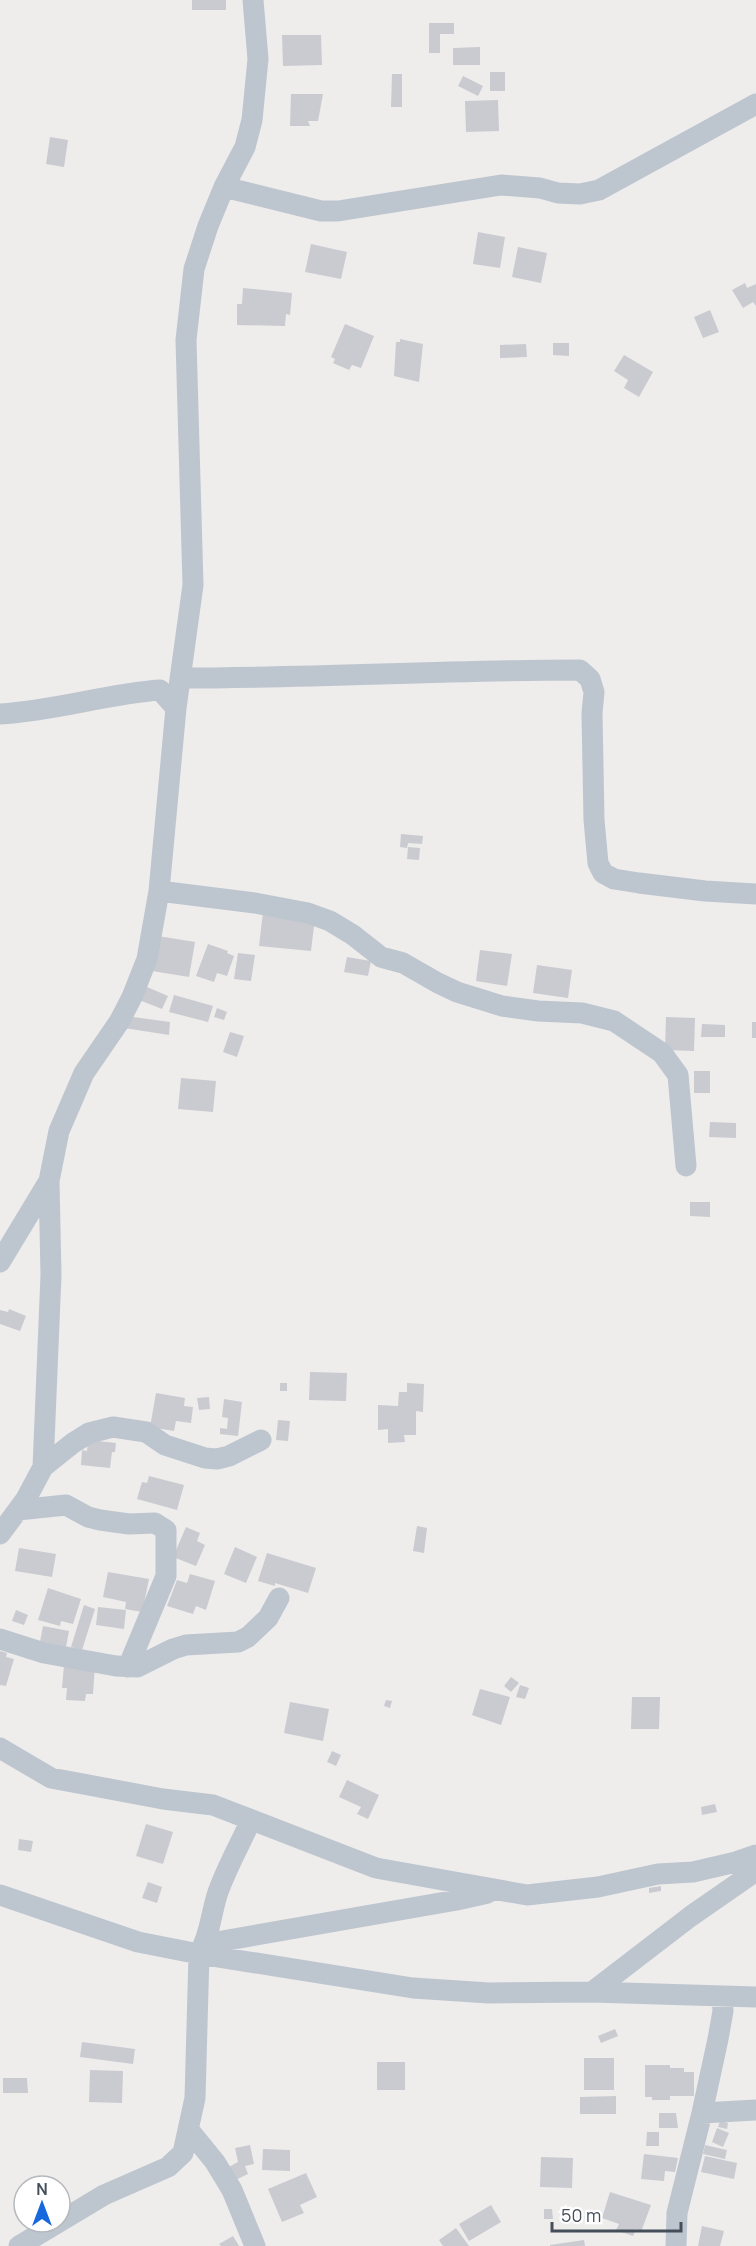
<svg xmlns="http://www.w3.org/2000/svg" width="756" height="2246" font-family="Manrope,sans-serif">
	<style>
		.building { fill: #c9cbd1 }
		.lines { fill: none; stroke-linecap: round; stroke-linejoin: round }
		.street { stroke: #bdc6cf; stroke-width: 21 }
	</style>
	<rect width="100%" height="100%" fill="#efecec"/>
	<path class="building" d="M192 0H226V10H192Z
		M429 23H454V34H440V53H429Z
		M282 35H321L322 65 283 66Z
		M480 47V65H453V48Z
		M490 72H505V91H490Z
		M392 74H402V107H391Z
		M463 76 483 86 478 96 458 86Z
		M291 94H323L318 121H308L310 126H290Z
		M498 100 499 131 466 132 465 101Z
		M50 137 68 140 64 167 46 164Z
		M478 232 505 237 500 268 473 264Z
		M311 244 347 252 341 279 305 272Z
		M518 247 547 253 541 283 512 277Z
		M745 283 747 288 756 284V306L753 302 743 308 732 290Z
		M243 288 292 293 290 315 286 314 285 326 237 325V304H242Z
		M710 310 719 332 703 338 694 317Z
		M345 324 374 336 361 368 352 365 349 370 333 363 335 359 331 357Z
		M400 339 423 344 419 382 394 376 396 342H400Z
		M553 343H569V356L553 355Z
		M526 344 527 357 500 358V345Z
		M624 355 653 372 639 397 624 388 628 380 614 371Z
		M401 834 423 836 422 844 408 843 407 848 400 847Z
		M408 847 420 848 419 860 407 859Z
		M263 912 315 918 311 951 259 946Z
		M158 936 195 942 189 977 152 971Z
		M208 944 228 951 227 953 234 956 227 976 217 973 214 982 196 976Z
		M480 950 512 954 507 986 476 981Z
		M238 953 255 955 251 981 234 979Z
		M347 957 371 961 368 976 344 972Z
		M537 965 572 970 568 998 533 993Z
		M140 984 168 996 162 1009 134 998Z
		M174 995 213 1006 208 1022 169 1012Z
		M217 1008 227 1012 224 1020 214 1017Z
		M126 1016 170 1022 169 1035 124 1028Z
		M666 1017 695 1018 694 1051 665 1050Z
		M752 1022H756V1038H752Z
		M702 1024 725 1025V1037H701Z
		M230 1032 244 1036 237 1057 223 1052Z
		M694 1071H710V1093H694Z
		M181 1078 216 1081 213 1112 178 1109Z
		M710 1122 736 1123V1138L709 1137Z
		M690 1202H710V1217L690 1216Z
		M9 1309 26 1316 20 1331 0 1324V1310L8 1312Z
		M310 1372 347 1373 346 1401 309 1400Z
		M280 1383H287V1391H280Z
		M407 1383 424 1384 423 1412 416 1411V1435H404L405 1442 388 1443V1429L378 1430V1405L398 1406 399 1392H407Z
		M156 1393 185 1398 184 1406 193 1407 191 1423 176 1421 174 1431 150 1427Z
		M209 1397 210 1409 199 1410 197 1398Z
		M224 1399 242 1402 238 1436 220 1434V1428L227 1429 228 1418 222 1417Z
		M278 1420 290 1421 288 1441 276 1440Z
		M88 1440 116 1443 115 1452H112L110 1468 81 1465 82 1450 87 1451Z
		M149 1476 184 1485 177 1510 137 1499 142 1482 147 1483Z
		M417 1526 427 1528 424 1553 413 1551Z
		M186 1527 200 1533 197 1541 205 1545 196 1566 173 1557Z
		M235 1547 257 1557 246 1583 224 1574Z
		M19 1548 56 1554 52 1577 15 1571Z
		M267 1553 316 1568 308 1593 275 1583V1586L258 1581Z
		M108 1572 149 1579 142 1612 125 1609 126 1602 103 1597Z
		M190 1574 215 1581 206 1610 196 1606 193 1614 167 1606 177 1580 187 1583Z
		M48 1588 81 1599 73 1624 61 1621 60 1626 38 1620Z
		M84 1605 95 1609 82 1650 71 1647Z
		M98 1607 126 1610 124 1629 96 1625Z
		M16 1610 28 1615 24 1625 12 1621Z
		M43 1626 69 1631 66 1647 40 1642Z
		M0 1651 7 1653 6 1657 14 1659 6 1686 0 1685Z
		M64 1665 95 1666 93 1694H86L85 1701 66 1700 67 1688H62Z
		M511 1677 519 1683 511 1692 504 1686Z
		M520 1685 529 1688 525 1699 516 1697Z
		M480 1689 510 1697 501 1725 472 1715Z
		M632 1697H660L659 1729H631Z
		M386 1700 392 1701 390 1708 384 1706Z
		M290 1702 329 1709 323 1741 284 1733Z
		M332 1751 341 1755 336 1766 327 1762Z
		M347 1780 379 1795 368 1819 357 1814 361 1807 339 1797Z
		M715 1804 717 1812 702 1815 701 1807Z
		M146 1824 173 1832 163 1864 136 1856Z
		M19 1839 33 1841 31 1852 18 1850Z
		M148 1882 162 1887 157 1903 142 1898Z
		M661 1886V1891L649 1893V1888Z
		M615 2029 618 2036 601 2043 598 2036Z
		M82 2042 135 2049 133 2064 80 2057Z
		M584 2058H614V2090H584Z
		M377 2062H405V2090H377Z
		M645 2065H670V2068H684V2072H694V2096H670V2100H652V2097H645Z
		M90 2070 123 2071 122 2103 89 2102Z
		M3 2078H27L28 2093H3Z
		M616 2096V2114H580V2097Z
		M659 2113H676L678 2128H659Z
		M720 2121 728 2123 727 2129 718 2127Z
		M717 2128 729 2133 723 2147 712 2142Z
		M647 2132H659V2146H646Z
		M250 2145 254 2164 245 2166 248 2174 231 2182 225 2169 238 2162 235 2148Z
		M705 2145 727 2150 725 2159 703 2154Z
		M263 2149 290 2150V2171L262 2170Z
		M644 2154 678 2158 675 2172 665 2171 664 2181 641 2179Z
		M705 2156 737 2163 734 2179 701 2172Z
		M541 2157 573 2158 572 2188 540 2187Z
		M306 2173 317 2197 300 2205 304 2213 282 2222 268 2189Z
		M610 2192 651 2205 641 2232 636 2229 633 2236 616 2230 619 2224 602 2218Z
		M491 2205 501 2222 469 2241 459 2224Z
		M544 2209H552L553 2219H544Z
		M702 2226 724 2231 720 2246H698Z
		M456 2228 469 2246H443L439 2240Z
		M233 2236 239 2246H221L219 2244Z
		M584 2240 585 2246H550V2245Z"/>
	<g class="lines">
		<path class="street" d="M224 187 321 211H338L501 185 540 188 558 193 580 194 599 190 756 104
			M181 678C314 678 447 670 580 670L590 679 594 692 592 713 594 820 598 863 603 873 614 879 639 883 705 891 756 894
			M0 714C54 711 106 694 160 690L176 708
			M159 891 255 903 308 913 330 921 353 935 381 957 403 963 438 983 457 992 502 1006 538 1011 582 1013 614 1021 662 1053 678 1075 686 1166
			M0 1262 49 1181
			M43 1467 73 1443 89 1433 113 1427 146 1432 165 1445 205 1458 217 1459 229 1456 261 1440
			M18 1510 66 1505 88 1517 100 1520 129 1524 155 1523 166 1530V1576L128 1667
			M0 1534 26 1499 43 1467 51 1275 49 1181 59 1131 84 1073 119 1022 132 997 147 959 159 891 176 708 193 585 186 340 194 269 208 226 224 187 245 147 252 120 258 59 253 0
			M0 1639 44 1653 116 1666 137 1667 173 1649 186 1645 238 1642 248 1637 268 1618 279 1598
			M0 1748 51 1778 163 1799 213 1805 376 1868 527 1895 598 1887 658 1874 693 1872 736 1862 756 1855
			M0 1895 138 1942 199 1954 413 1988 489 1993 592 1992 756 1997
			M205 1944 457 1900 488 1893
			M592 1992 691 1916 756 1871
			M702 2113 756 2110
			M189 2130 215 2162 232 2190 255 2246
			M19 2246 104 2195 168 2167 183 2153 195 2098 199 1954C210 1936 211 1913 218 1892 227 1867 240 1844 251 1820
			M676 2246 677 2213 702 2113 718 2039 723 2011 722 1996"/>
	</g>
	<g transform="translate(42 2204)"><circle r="28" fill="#ffffff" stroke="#b5b9bd" stroke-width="1.5"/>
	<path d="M0-4.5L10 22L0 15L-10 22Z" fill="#1768de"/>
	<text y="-9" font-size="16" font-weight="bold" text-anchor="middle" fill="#454f5a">N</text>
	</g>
	<path d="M552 2222v9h129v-9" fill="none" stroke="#454f5a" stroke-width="3"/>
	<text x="561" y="2222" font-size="18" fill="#454f5a" stroke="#ffffff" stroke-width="4.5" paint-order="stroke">50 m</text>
</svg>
